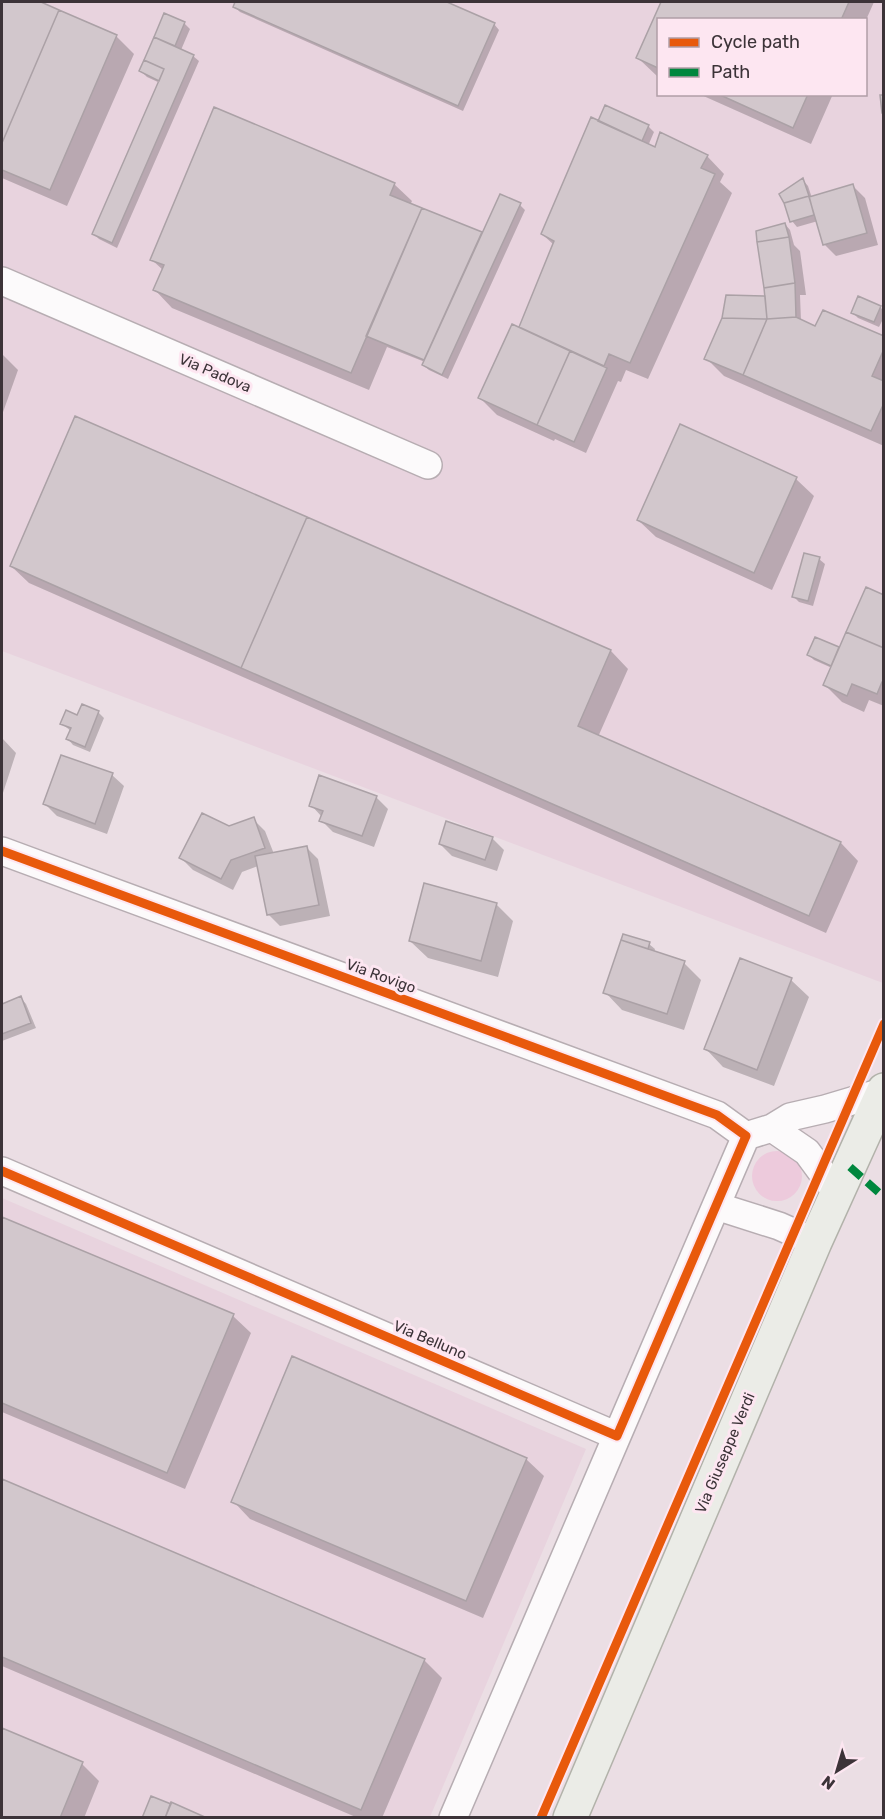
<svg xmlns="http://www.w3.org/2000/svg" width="885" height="1819" font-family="Rubik,sans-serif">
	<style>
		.built { fill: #e8d3de; fill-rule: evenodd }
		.green { fill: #edcadc }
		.shadow { fill: #0003 }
		.building { fill: #d2c7cc; stroke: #aba1a6; stroke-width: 1.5 }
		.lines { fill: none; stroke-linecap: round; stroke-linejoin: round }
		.minor-casing { stroke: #b7adb2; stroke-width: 30 }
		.major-casing { stroke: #b2b2aa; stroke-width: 36 }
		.minor { stroke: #fcfafb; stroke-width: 27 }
		.major { stroke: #ebece7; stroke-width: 33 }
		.quiet { stroke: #00873e; stroke-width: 8; stroke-dasharray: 15 8; stroke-linecap: butt }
		.cycleway-casing { stroke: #fde6f1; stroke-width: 13 }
		.cycleway { stroke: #e8590c; stroke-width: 9 }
		.labels { text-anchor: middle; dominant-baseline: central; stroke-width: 6; stroke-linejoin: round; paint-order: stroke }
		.street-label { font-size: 15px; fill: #3c3338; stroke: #fde6f1 }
	</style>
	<rect width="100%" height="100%" fill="#ebdee4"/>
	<path class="built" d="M2 2H883V983L2 651ZM658 20H866V94H658Z
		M2 1198 586 1449 430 1817H2Z"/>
	<path class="green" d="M752 1176a25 25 0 1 1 50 0a25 25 0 1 1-50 0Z"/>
	<path class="shadow" d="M2 2H37L116 36 134 54 67 206 2 178Z
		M237 2H443L494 24 499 30 463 111 240 12 235 7Z
		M662 2H874L866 20H658V77L638 58Z
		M165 15 184 23 190 29 181 50 193 56 199 61 117 248 99 239 94 234 160 83 147 77 141 71Z
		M699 94H833L811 144Z
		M606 107 649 127 654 132 648 146 656 149 707 156 724 174 720 182 732 193 648 379 626 370 621 382 618 381 586 453 555 439 554 441 497 415 480 398 520 329 554 245 542 234Z
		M803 180 808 186 812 198 853 186 865 198 878 245 836 256 825 245 818 221 797 227 792 221Z
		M394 184 412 201 410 205 483 234 520 205 525 210 448 379 429 370 423 365 425 362 387 347 369 390 172 308 155 290 163 270 152 260Z
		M785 224 790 230 794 245 800 251 806 295H800L801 321 816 328 884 338V446L724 376 706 358 766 298Z
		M880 307 884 311V317L879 327 858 318 853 313Z
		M2 354 18 370 2 415Z
		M76 418 611 651 628 669 598 737 841 843 858 861 826 933 29 583 11 566Z
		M796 479 814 496 772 590 656 537 638 520Z
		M819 559 825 564 813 606 799 602 794 597Z
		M884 597V706L869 700 864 712 842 702 825 685 832 668 814 660 809 655 816 639 840 649Z
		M98 712 104 718 90 752 73 745 68 739 71 731 62 724 78 717Z
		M2 738 16 753 2 796Z
		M112 775 124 786 107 834 57 816 45 804Z
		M376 797 388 809 374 847 333 832 321 820 322 817 311 805Z
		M253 819 265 831 274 854 306 847 318 859 330 916 280 926 268 914 258 866 242 872 233 890 193 870 181 858 228 828Z
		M492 838 504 850 497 871 452 856 440 844Z
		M496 904 513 921 498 977 428 958 410 941Z
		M649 944 655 949 654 953 684 963 701 980 684 1030 622 1010 605 992Z
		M740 960 791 980 809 997 774 1086 723 1067 706 1049Z
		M21 998 26 1004 36 1028 2 1041V1006Z
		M2 1218 233 1316 251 1333 185 1489 2 1412Z
		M526 1459 544 1476 483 1618 250 1519 233 1501Z
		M2 1480 424 1660 442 1678 382 1818H358L2 1666Z
		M2 1730 82 1764 99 1781 84 1818H2Z"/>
	<path class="building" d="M2 2H41L59 10 2 143Z
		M235 2H447L495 23 458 106 233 7Z
		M661 2H849L841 20H658V68L636 58Z
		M59 10 117 35 50 190 2 170V143Z
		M164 13 185 22 175 46 154 37Z
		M154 37 194 55 112 243 92 234 164 69 144 60Z
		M144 60 164 69 159 81 139 71Z
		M718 94H808L793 128Z
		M880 95H884V113H882Z
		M605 105 649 125 642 141 598 121Z
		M214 107 395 183 390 195 422 208 351 373 153 290 164 265 150 260Z
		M591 117 655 147 660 132 708 155 701 168 715 174 630 363 609 354 604 366 519 327 554 241 541 234Z
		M803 178 809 196 784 203 779 194Z
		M853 184 867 233 823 245 809 197Z
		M500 194 521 203 442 375 422 365Z
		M809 196 814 215 790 222 784 203Z
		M422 208 482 232 424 360 366 336Z
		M785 223 789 237 757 242 756 231Z
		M789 237 795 283 764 288 757 242Z
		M795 283 796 317 767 319 764 288Z
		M726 295 765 296 767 319 722 318Z
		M858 296 881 306 874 322 851 313Z
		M823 310 884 336V349L872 376 884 381V403L871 431 743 375 767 319 796 317 815 326Z
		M722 318 767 319 743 375 704 359Z
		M512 324 570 351 537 425 478 398Z
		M570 351 607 368 574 442 537 425Z
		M75 416 307 517 241 668 10 566Z
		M680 424 797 477 754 573 637 520Z
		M307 517 611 650 578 726 841 842 809 916 241 668Z
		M804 553 820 557 808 601 792 597Z
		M866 587 884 595V648L846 632Z
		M846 632 884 648V682H882L877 694 852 684 847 696 823 685Z
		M815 637 839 647 831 666 807 655Z
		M82 704 99 711 85 747 66 739 71 728 60 724 66 710 77 715Z
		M61 755 113 773 95 824 43 804Z
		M319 775 377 796 362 836 319 821 323 811 309 806Z
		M202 813 229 826 254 817 265 848 231 860 221 879 179 858Z
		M446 821 493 837 485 860 439 844Z
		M307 846 319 905 267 915 255 856Z
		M424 883 497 903 481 961 409 941Z
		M623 934 650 942 648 949 621 940Z
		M621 940 685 961 667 1014 603 993Z
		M740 958 792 978 757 1070 704 1049Z
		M21 996 31 1023 2 1034V1004Z
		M2 1217 234 1314 167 1473 2 1403Z
		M292 1356 527 1458 466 1601 231 1502Z
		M2 1479 425 1659 361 1810 2 1657Z
		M2 1728 83 1762 60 1818H2Z
		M151 1796 171 1804 165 1818H142Z
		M171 1802 207 1818H165Z"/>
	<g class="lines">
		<g class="minor-casing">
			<path id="minor" d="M2 281 428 465
				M2 851 717 1115 746 1136
				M772 1128 807 1152 837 1193
				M746 1136 772 1128 790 1117 825 1109 882 1092
				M2 1171 617 1436 746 1136
				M716 1206 779 1226 815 1242
				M453 1818 617 1436"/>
		</g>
		<g class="major-casing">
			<path id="major" d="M570 1818 815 1242 884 1090"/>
		</g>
		<use href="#minor" class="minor"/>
		<use href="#major" class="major"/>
		<path class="quiet" d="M850 1167 884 1197"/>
		<g class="cycleway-casing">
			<path id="cycleway" d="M2 851 717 1115 746 1136 617 1436 2 1171
				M541 1818 884 1024"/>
		</g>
		<use href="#cycleway" class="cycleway"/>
	</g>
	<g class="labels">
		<g class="street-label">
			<text transform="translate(215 373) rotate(23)">Via Padova</text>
			<text transform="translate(381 976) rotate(20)">Via Rovigo</text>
			<text transform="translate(430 1340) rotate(23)">Via Belluno</text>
			<text transform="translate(725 1453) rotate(-67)">Via Giuseppe Verdi</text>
		</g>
	</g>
	<rect width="885" height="1819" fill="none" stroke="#3c3338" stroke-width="6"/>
	<rect x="657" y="18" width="210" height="78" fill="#fde6f1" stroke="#b09ea7" stroke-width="1.5"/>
	<rect x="669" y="38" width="30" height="9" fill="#e8590c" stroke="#b09ea7" stroke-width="1.5"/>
	<text x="711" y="48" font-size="18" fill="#3c3338">Cycle path</text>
	<rect x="669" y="68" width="30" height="9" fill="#00873e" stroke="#b09ea7" stroke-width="1.5"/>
	<text x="711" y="78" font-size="18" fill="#3c3338">Path</text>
	<g transform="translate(837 1771) rotate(217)" stroke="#fde6f1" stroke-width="4.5" paint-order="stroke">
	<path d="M0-4.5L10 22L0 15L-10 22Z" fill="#3c3338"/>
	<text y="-9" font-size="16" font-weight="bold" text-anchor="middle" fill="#3c3338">N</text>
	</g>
</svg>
